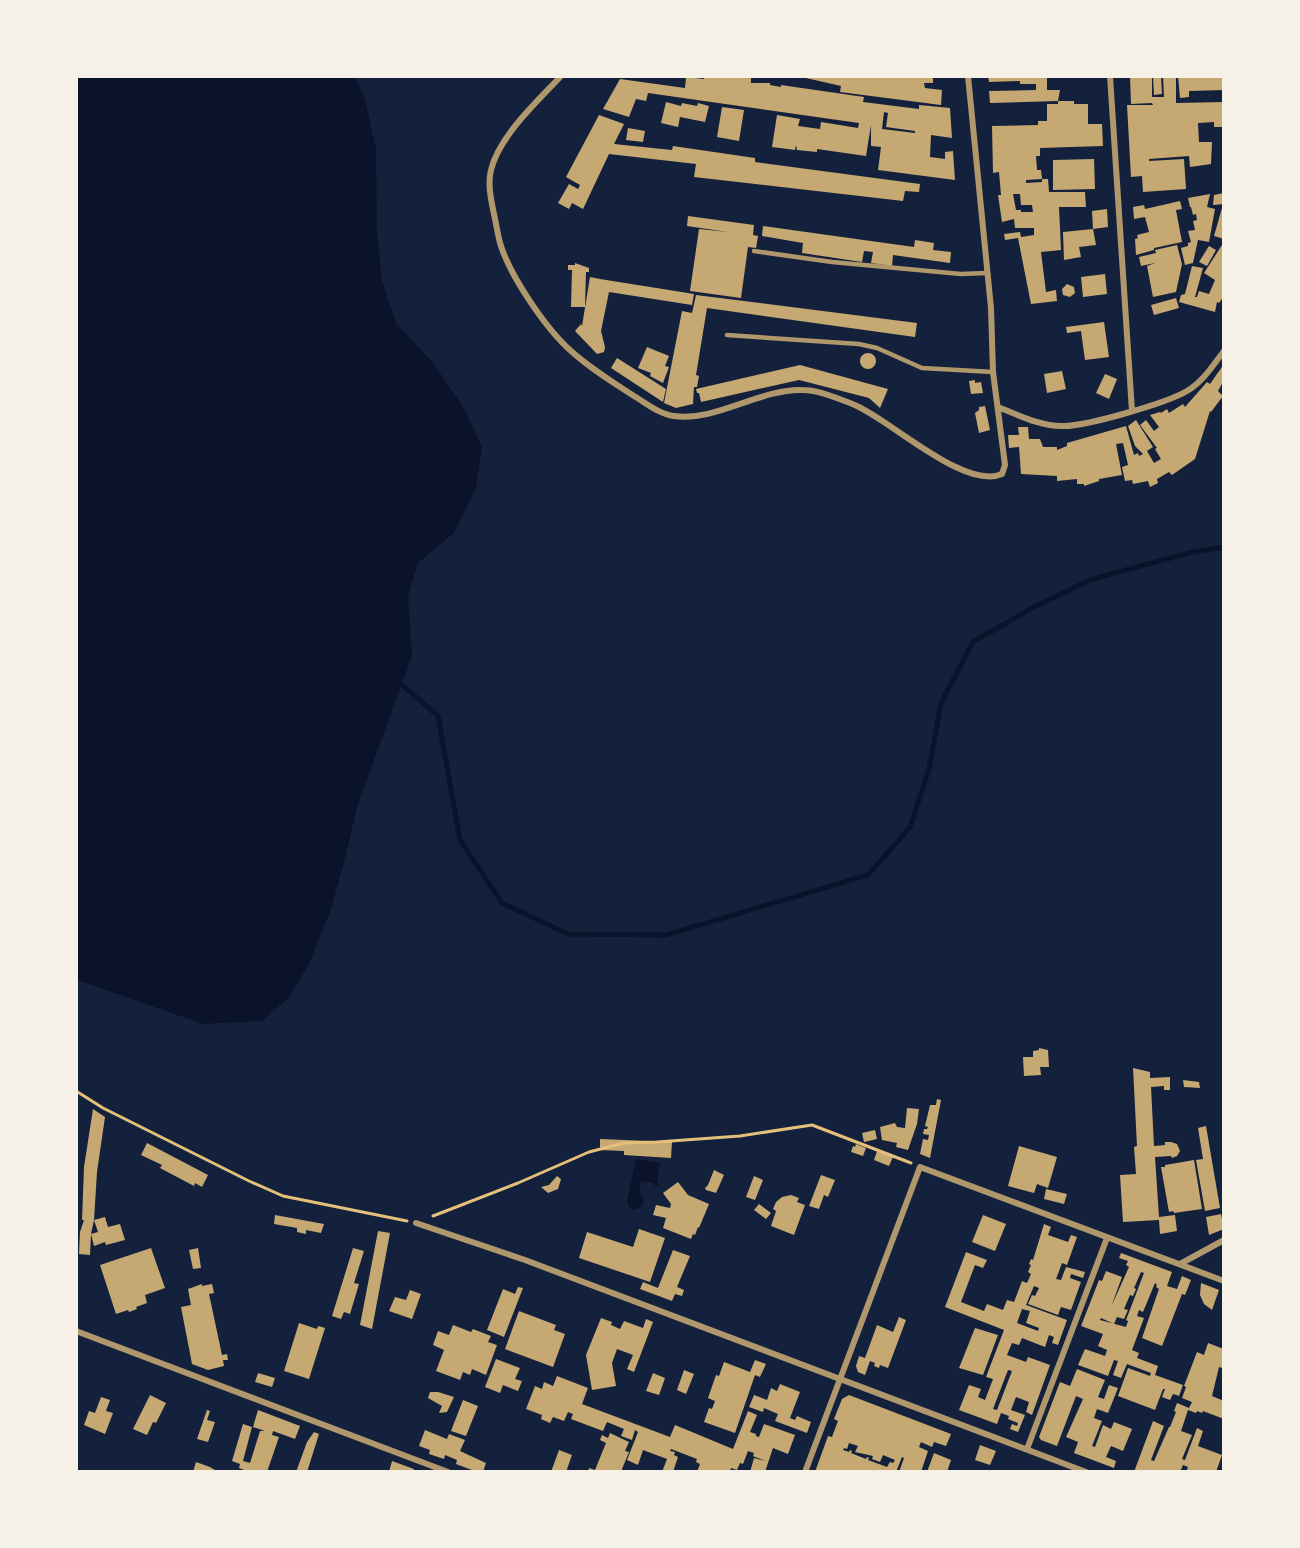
<svg xmlns="http://www.w3.org/2000/svg" width="1300" height="1548" font-family="Quicksand,sans-serif">
	<style>
		.water { fill: #0b132b }
		.lines { fill: none; stroke-linecap: round; stroke-linejoin: round }
		.stream { stroke: #0b132b; stroke-width: 5 }
		.building { fill: #c6a872; fill-rule: evenodd }
		.path { stroke: #e5c07b; stroke-width: 3 }
		.service { stroke: #b1986c; stroke-width: 4.5 }
		.minor { stroke: #b1986c; stroke-width: 6 }
	</style>
	<rect width="100%" height="100%" fill="#14213d"/>
	<path class="water" d="M76 77H355L365 99 376 149 377 233 382 281 396 323 433 363 464 408 482 447 476 488 454 533 418 563 408 596 412 656 357 807 344 863 330 912 309 964 289 997 262 1021 203 1024 77 980Z
		M636 1159 660 1163 657 1181 659 1185 655 1186 653 1183 641 1181 639 1194 643 1197V1204L640 1208 634 1210 629 1208 627 1200Z"/>
	<g class="lines">
		<path class="stream" d="M399 679 402 685 438 716 460 840 502 903 568 934 666 935 868 875 910 827 929 769 941 703 973 642 1034 607 1092 579 1193 552 1224 547"/>
	</g>
	<path class="building" d="M704 76H751V83H770V85L781 87V85L864 97 863 102 919 109V105L950 108 952 138 931 135 930 157 945 159V152L953 151 955 180 878 170 881 147 871 146V125L866 156 817 149V152L797 150 796 145 795 150 772 147 777 115 800 119 798 126 820 129 821 122 858 128 859 123 648 93 646 101 636 99 629 117 603 109 620 79 685 88 686 77 704 79ZM884 112 888 113 886 127 915 131V133L882 129Z
		M797 76H933V83H924L925 88 942 90 941 105 840 92 841 86Z
		M988 76H1047V90H1060L1058 101H1074V104H1088V124H1102L1103 146 1040 148V156H1036L1037 170H1041L1042 179 1026 180V183L1042 182V179H1048L1049 192H1085L1086 207H1059L1061 250 1041 252 1046 292 1056 290 1057 301 1031 304 1018 238 1005 240 1004 234 1020 232 1021 237 1034 235V228H1015L1014 219 1002 222 998 195H1001L999 172 993 173 992 126 1038 125V121H1047V104H1058V101L990 103 989 91 1036 90V84H1020V81L989 82ZM1013 194H1020L1021 205H1032L1033 212H1021V210H1016Z
		M1130 76H1152V97H1164L1163 76H1176V103L1224 102V127H1214V122L1198 123 1199 142H1212L1211 164 1190 167 1189 156 1149 159V161L1184 159 1186 189 1143 192 1142 176 1131 177 1127 105H1153L1152 103 1131 104Z
		M1153 76H1161L1162 94 1154 95Z
		M1178 76H1224V90L1189 91V97L1180 98Z
		M666 102 681 106 682 103 697 106 698 103 709 106 705 122 680 117 678 127 661 123Z
		M722 107 744 110 739 141 717 137Z
		M599 115 624 124 614 144 672 150 673 146 755 158V162L920 184 919 192 905 191 903 201 694 177 696 164 609 154 583 209 572 203 569 209 558 203 569 184 578 189 580 185 566 177Z
		M628 128 645 131 643 142 626 140Z
		M1094 159 1095 189 1053 190V160Z
		M1224 193V204L1213 205 1214 195Z
		M1210 194 1207 207 1215 209 1209 242 1198 240 1193 263 1185 265 1181 248 1188 246V243L1191 242 1188 231 1195 230 1193 221 1197 220 1196 214 1193 215 1191 207H1190L1188 198Z
		M1180 201 1182 209 1176 210 1182 242 1154 248V250L1136 255 1135 239 1138 238 1137 235 1149 232 1145 217 1134 219 1133 207 1144 205 1145 209Z
		M1222 208H1224V239L1214 236Z
		M1107 209 1108 227 1093 229 1096 245 1079 247 1081 257 1064 260 1063 232 1093 229 1092 211Z
		M688 216 754 225 753 235 758 236 756 248 748 247 741 298 690 291 699 229 728 232 687 226Z
		M763 226 914 247 915 240 934 243 933 250 951 252 950 263 893 255 892 266 871 263 873 252 864 251 862 262 802 253 803 243 762 236Z
		M1177 245 1182 264 1176 292 1153 297 1147 266 1155 263 1141 266 1139 257 1156 253 1155 250Z
		M1222 245 1224 246V296L1219 303 1217 302 1215 312 1179 302 1181 295 1185 294 1192 266 1203 268 1195 297H1197L1199 291 1209 294 1215 280 1204 273Z
		M1209 246 1216 250 1207 266 1199 262Z
		M575 263 589 268V272H586L585 307H571L572 270H568V265H575Z
		M1105 274 1107 294 1083 297 1081 277Z
		M590 277 600 279 694 294 692 305 609 292 601 331 605 347 604 352 597 354 575 331 581 324 582 326Z
		M1067 284 1074 287 1075 293 1070 297 1063 295 1062 289Z
		M696 295 917 323 915 337 707 308 696 375 699 376 697 387H694L693 404 676 408 664 403 682 311 692 313Z
		M1176 298 1179 308 1154 315 1151 305Z
		M1104 322 1109 357 1085 360 1081 331 1067 333 1066 327Z
		M647 347 669 356 665 366 669 367 663 383 650 376 651 373 638 368Z
		M860 361a8 8 0 1 1 16 0a8 8 0 1 1-16 0Z
		M617 358 666 389 663 402 611 368Z
		M1224 364V380L1218 391 1223 396 1211 412 1210 411 1195 459 1172 475 1169 472 1157 479 1158 483 1150 487 1148 481 1133 484 1132 480 1125 481 1122 467 1128 465 1123 443 1116 444 1122 475 1099 479V481L1084 486V484H1077V479L1057 481V476L1021 474 1019 447 1009 448 1008 435H1019L1018 427H1028L1029 439H1040L1043 447H1057V450L1067 446V443L1126 426 1134 455 1138 453 1139 456 1143 454 1135 446 1128 426 1136 420 1153 447 1147 451 1154 463 1161 459 1155 449 1157 448 1140 425 1146 420 1154 431 1159 427 1150 415 1160 412 1161 413 1167 409 1169 413 1183 404 1185 407 1207 382 1210 384Z
		M800 365 888 389 880 408 869 398 799 380 701 402 699 393H697L696 389Z
		M1062 371 1066 389 1047 393 1044 374Z
		M1105 374 1117 379 1109 399 1096 393Z
		M975 380V383L981 382 983 393 971 394 969 381Z
		M985 406 990 430 979 433 975 413 979 410V407Z
		M1039 1048 1048 1050 1049 1067H1040L1041 1075 1024 1076 1023 1057H1033V1051L1039 1050Z
		M1133 1068 1150 1072V1078L1170 1077V1090H1164V1086L1151 1087 1154 1146 1165 1145V1142H1171L1177 1144 1180 1151 1177 1156 1172 1158 1171 1156 1155 1157 1159 1217 1175 1215 1177 1231 1160 1234 1159 1220 1123 1222 1120 1175 1136 1174 1134 1147 1137 1146Z
		M1183 1080 1199 1082 1200 1088 1184 1087Z
		M937 1099 941 1100 930 1158 920 1154 923 1139 928 1140 929 1135 923 1134 924 1129H927L928 1127 925 1126 930 1105H936Z
		M907 1108 919 1109 917 1124 908 1150 896 1147 897 1143 882 1140 880 1127 895 1123 897 1127 905 1128Z
		M93 1109 105 1117 97 1172 94 1220 91 1234 98 1232 94 1220 105 1217 108 1227 120 1224 125 1240 106 1245 105 1242 94 1246 91 1234 90 1255 79 1254 80 1232 84 1220H82L84 1167Z
		M1206 1126 1220 1208 1205 1211 1196 1160 1203 1159 1198 1128Z
		M875 1130 877 1139 864 1142 862 1133Z
		M600 1139 672 1142 671 1158 624 1155V1151L600 1150Z
		M147 1143 208 1175 202 1187 195 1183 194 1186 160 1168 162 1165 141 1155Z
		M856 1144 866 1148 863 1156 851 1152 853 1146 855 1147Z
		M1019 1146 1057 1157 1048 1188 1037 1184 1034 1193 1008 1186Z
		M877 1151 893 1157 889 1166 874 1160Z
		M1194 1160 1202 1209 1174 1213 1173 1211 1169 1212 1161 1167H1165V1165Z
		M714 1170 724 1175 716 1193 706 1190 705 1188 708 1185Z
		M821 1175 835 1180 828 1197 824 1195 819 1209 809 1206Z
		M557 1176 561 1179 558 1189 548 1193 541 1187 549 1185Z
		M754 1176 763 1180 755 1200 746 1197Z
		M678 1182 688 1195 709 1204 699 1228 698 1227 695 1235 693 1234 691 1239 663 1228 666 1218 653 1215 656 1205 670 1208 671 1204 663 1193Z
		M1046 1189 1067 1194 1064 1204 1044 1199Z
		M791 1195 799 1198 797 1202 805 1205 794 1235 771 1226 776 1211 773 1209 776 1202 782 1197Z
		M759 1204 771 1213 766 1219 754 1210Z
		M1221 1214 1224 1229 1209 1235 1206 1217Z
		M275 1215 324 1224 321 1233 306 1230V1234L297 1232V1228L274 1224Z
		M983 1215 1006 1224 995 1251 972 1242Z
		M1044 1224 1051 1227 1048 1235 1068 1242 1071 1235 1077 1237 1067 1265 1062 1263 1056 1279 1061 1280 1066 1267 1085 1272 1083 1278 1071 1274 1070 1278 1081 1282 1071 1310 1061 1307 1058 1315 1028 1304 1032 1295 1035 1296 1039 1288 1034 1286 1026 1305 1067 1320 1058 1345 1052 1343 1054 1337 1049 1335 1045 1347 1022 1338 1019 1345 1012 1343 1007 1355 1026 1362 1028 1357 1050 1365 1032 1415 1026 1412 1029 1402 1016 1397 1011 1410 1025 1415 1018 1432 1010 1429 1012 1424 1017 1426 1018 1423 1008 1419 1009 1416 1001 1413 997 1424 959 1410 969 1385 981 1389 978 1397 985 1400 993 1379 986 1377 1004 1330 945 1307 966 1252 987 1260 983 1268 975 1265 961 1302 984 1311 987 1304 1003 1310 1007 1300 1014 1302 1022 1281 1027 1283 1031 1274 1028 1272 1031 1265 1029 1264 1031 1259 1033 1260ZM1022 1309 1030 1311 1026 1323 1039 1328 1038 1331 1017 1323ZM1008 1370 1012 1371 997 1410 993 1409Z
		M639 1229 665 1238 650 1282 579 1258 587 1232 633 1247Z
		M378 1231 390 1233 372 1329 360 1325Z
		M151 1248 165 1288 145 1295 147 1303 136 1307 137 1309 129 1312 128 1310 116 1314 100 1265Z
		M198 1248 201 1268 193 1269 189 1250Z
		M353 1248 364 1251 354 1283 359 1284 350 1314 344 1312 341 1319 332 1316Z
		M673 1250 690 1256 677 1287 684 1290 682 1296 675 1294 672 1301 640 1289 643 1282 658 1288Z
		M1121 1253 1172 1272 1167 1286 1177 1289 1182 1276 1191 1280 1185 1295 1182 1294 1162 1346 1142 1338 1159 1289 1156 1287 1157 1285 1155 1283 1143 1312 1139 1310 1137 1316 1144 1318 1132 1350 1139 1353 1137 1358 1158 1366 1155 1375 1183 1385 1179 1396 1173 1394 1170 1400 1162 1397 1165 1389H1163L1155 1410 1118 1396 1128 1368 1150 1376 1151 1373 1127 1364 1121 1378 1113 1375 1118 1361 1114 1360 1108 1376 1078 1365 1085 1349 1105 1356 1107 1350 1098 1346 1103 1334 1081 1326 1099 1280 1102 1281 1106 1271 1122 1277 1111 1307 1129 1267 1126 1265 1128 1261 1119 1258ZM1141 1272 1144 1273 1126 1320 1128 1321 1126 1327 1100 1320 1101 1318 1114 1324 1117 1317 1124 1319 1128 1310 1124 1309 1130 1295 1133 1296 1136 1289 1134 1288Z
		M1201 1283 1219 1290 1212 1310 1204 1304 1200 1295Z
		M202 1284V1286L212 1284 214 1293 209 1294 222 1355 227 1354 228 1360H223L224 1366 208 1370 192 1364 181 1307 191 1305 188 1289Z
		M518 1287 523 1288 504 1337 487 1330 503 1289 515 1294Z
		M410 1290 421 1294 412 1319 389 1311 395 1297 406 1300Z
		M519 1311 556 1325 554 1330 565 1334 553 1367 505 1349Z
		M899 1317 906 1320 888 1368 880 1365 879 1368 874 1366 875 1363 870 1361 865 1375 858 1372 856 1366 859 1356 865 1358 877 1325 893 1332Z
		M601 1318 612 1322 611 1325 620 1329 624 1321 643 1328 646 1319 653 1322 634 1372 627 1369 633 1355 617 1349 612 1363 616 1386 592 1390 586 1355Z
		M299 1323 317 1329 318 1326 325 1328 309 1379 284 1371Z
		M453 1325 471 1332 473 1329 491 1336 488 1342 497 1345 486 1375 472 1369 470 1375 463 1372 460 1380 436 1371 444 1350 433 1345 438 1331 449 1335Z
		M975 1328 998 1335 983 1375 959 1368Z
		M1208 1343 1224 1349V1365L1222 1368 1219 1367 1212 1396 1224 1401V1419L1203 1411 1202 1413 1197 1411 1196 1413 1188 1410 1181 1431 1192 1435 1182 1459 1185 1460 1197 1428 1203 1431 1198 1446 1222 1455 1216 1472H1186L1188 1467 1183 1465 1180 1472H1134L1153 1421 1164 1426 1151 1460 1154 1461 1169 1427H1170L1176 1412 1174 1411 1177 1403 1189 1408 1192 1402 1182 1398 1186 1387 1184 1386 1197 1352 1204 1355Z
		M496 1359 520 1368 515 1379 522 1381 518 1391 503 1385 500 1393 485 1387Z
		M755 1360 766 1364 760 1377 755 1375 735 1433 704 1422 709 1408 712 1409 715 1401 708 1398 716 1375 719 1376 724 1362 750 1372Z
		M1077 1369 1105 1380 1098 1397 1104 1399 1109 1385 1118 1388 1108 1413 1097 1409 1094 1418 1102 1421 1092 1446 1095 1447 1103 1425 1111 1429 1114 1422 1132 1429 1123 1451 1111 1446 1106 1457 1116 1461 1114 1468 1074 1453 1078 1442 1066 1437 1083 1399 1076 1396 1057 1446 1041 1440 1039 1437 1060 1382 1070 1386Z
		M684 1370 694 1374 686 1394 677 1390Z
		M258 1373 275 1378 272 1387 255 1382Z
		M653 1373 665 1378 659 1395 646 1391Z
		M557 1376 588 1388 582 1404 670 1437 675 1425 733 1449 748 1411 757 1415 750 1432 756 1434V1436L759 1437 764 1424 795 1435 788 1454 773 1448 765 1472H750L754 1458 765 1461 753 1456 754 1453 748 1451 743 1464 740 1463 737 1470 731 1468 730 1472H697L700 1464 696 1462 697 1459 671 1449 670 1451 675 1452 674 1455 678 1457 673 1472H662L667 1459 643 1450 638 1465 627 1460 638 1432 635 1430 632 1440 621 1436 624 1429 607 1422 603 1431 571 1419 573 1414 568 1412 564 1421 553 1417 550 1423 541 1419 542 1415 526 1409 535 1386 542 1389 544 1382 553 1386Z
		M780 1384 800 1392 790 1418 795 1420 797 1416 811 1422 807 1433 775 1421 778 1414 764 1408 763 1412 749 1407 754 1395 767 1400 771 1388 777 1391Z
		M430 1392H438L454 1397 447 1412 439 1413 442 1406 428 1398Z
		M150 1395 166 1403 156 1423 153 1422 147 1435 133 1429Z
		M849 1395 951 1434 946 1446 934 1442 932 1447 921 1442 919 1447 928 1451 921 1472H899L904 1458 902 1457 896 1472H815L828 1436 832 1437 838 1421 834 1419 842 1399ZM849 1443 858 1446 855 1452 873 1456 872 1459 880 1462 883 1455 895 1460 893 1463 890 1462 887 1467 868 1460 869 1458 867 1457 866 1459 851 1453 852 1451 850 1450 849 1452 843 1450 844 1448 847 1449Z
		M101 1397 110 1400 106 1411 113 1413 105 1434 84 1425 89 1411 95 1413Z
		M463 1400 478 1406 466 1436 451 1431Z
		M207 1410 210 1411 207 1420 215 1422 208 1442 197 1439Z
		M258 1410 300 1426 295 1439 273 1431 272 1435 279 1437 267 1472H249L239 1468 240 1464 232 1461 243 1424 252 1427 243 1461 250 1463 260 1431H265L253 1427Z
		M425 1430 447 1439 449 1434 465 1440 460 1451 486 1463 483 1472H477L456 1464 457 1460 445 1455 444 1459 429 1454 430 1450 419 1446Z
		M314 1432 319 1434 307 1472H296L307 1442Z
		M610 1433 629 1442 625 1451 629 1452 622 1469 623 1472H588L589 1468 595 1470 606 1443 600 1440 602 1435 608 1438Z
		M980 1445 996 1451 990 1465 975 1460Z
		M559 1450 572 1455 566 1472H551Z
		M934 1453 951 1460 947 1472H927Z
		M392 1461 414 1469 413 1472H389Z
		M196 1462 210 1467 218 1472H193Z"/>
	<g class="lines">
		<path class="path" d="M76 1091 103 1108 249 1181 283 1196 407 1221
			M433 1216 518 1183 589 1152 624 1143 657 1142 740 1136 812 1125 911 1163"/>
		<path class="service" d="M754 251 832 262 961 274 987 273
			M727 335 859 344 877 348 922 368 993 372"/>
		<path class="minor" d="M561 76C538 101 499 136 491 170 487 185 492 204 495 219 497 228 498 237 501 246 511 277 546 329 571 351 590 368 612 382 634 396 646 403 659 414 674 416 716 422 759 389 802 390 818 390 834 397 850 403 887 416 963 491 1002 474L1005 465 993 372 991 308 968 76
			M1110 76 1132 411
			M998 407C1018 415 1042 427 1064 426 1087 426 1167 403 1187 391 1203 382 1213 365 1224 351
			M416 1223 525 1260 1086 1472
			M1180 1264 1224 1240
			M76 1331 448 1472
			M1027 1449 1107 1238
			M805 1472 920 1167 1224 1281"/>
	</g>
	<rect width="1300" height="1548" fill="none" stroke="#f6f1e7" stroke-width="156"/>
</svg>
